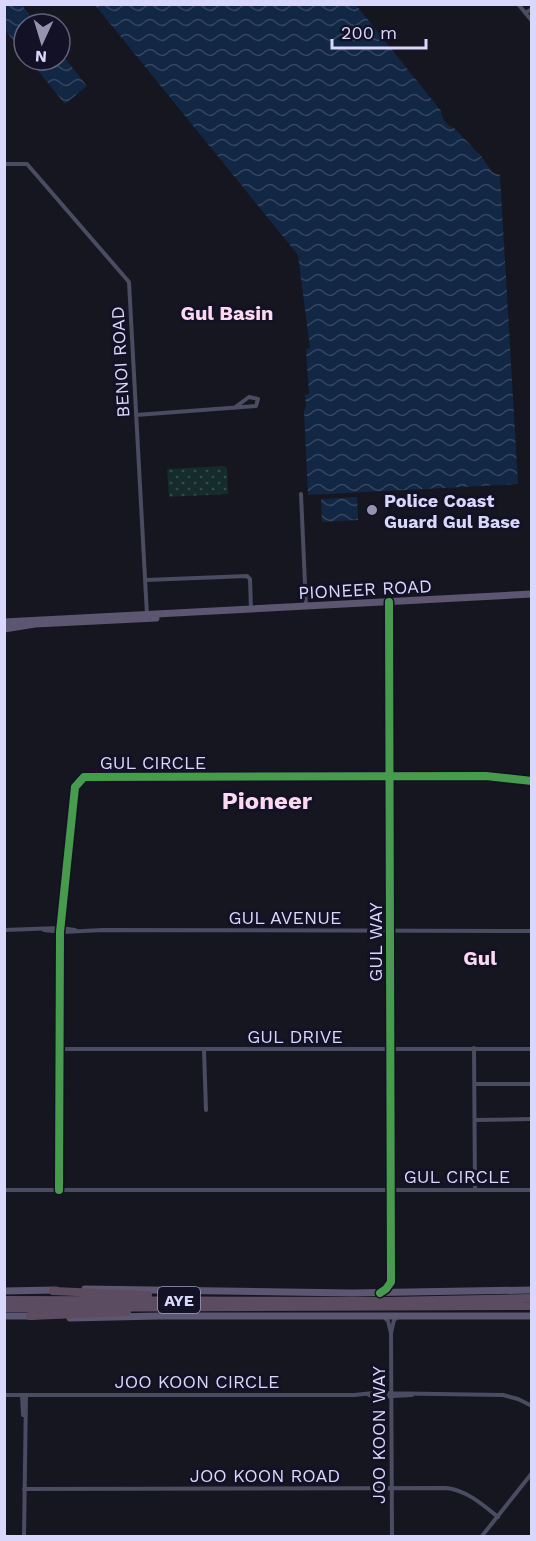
<svg xmlns="http://www.w3.org/2000/svg" width="536" height="1541" font-family="'Work Sans',sans-serif">
	<style>
		.grass { fill: url(#grass-dots) }
		.water { fill: url(#water-waves) }
		.lines { fill: none; stroke-linecap: round; stroke-linejoin: round }
		.minor { stroke: #4b4b61; stroke-width: 4 }
		.primary { stroke: #5d5670; stroke-width: 7 }
		.motorway { stroke: #5c4c61; stroke-width: 8 }
		.cycleway-casing { stroke: #131125; stroke-width: 11 }
		.cycleway { stroke: #469c4c; stroke-width: 8 }
		.poi-dot { fill: #9593b0; stroke: #131125; stroke-width: 2 }
		.labels { text-anchor: middle; dominant-baseline: central; stroke-width: 6; stroke-linejoin: round; paint-order: stroke }
		.shield { fill: #131125; stroke: #9e9cbc; stroke-width: 1.5 }
		.shield-label { font-size: 16px; font-weight: bold; fill: #dad7fd }
		.street-label { font-size: 18px; fill: #dad7fd; stroke: #131125 }
		.poi-label { font-size: 18px; font-weight: bold; fill: #dad7fd; stroke: #131125; text-anchor: start }
		.neighbourhood-label { font-size: 20px; font-weight: bold; fill: #fdd9f1; stroke: #131125 }
		.district-label { font-size: 24px; font-weight: bold; fill: #fdd9f1; stroke: #131125 }
	</style>
	<defs>
		<pattern id="grass-dots" width="8" height="8" patternUnits="userSpaceOnUse" patternTransform="scale(1.5)"><rect width="8" height="8" fill="#142c2b"/><path d="M2 2h.1M6 6h.1" fill="none" stroke="#364a4b" stroke-width="1.8" stroke-linecap="round"/></pattern>
		<pattern id="water-waves" width="16" height="10" patternUnits="userSpaceOnUse" patternTransform="scale(1.5)"><rect width="16" height="10" fill="#122744"/><path d="M0 5q4-4 8 0t8 0" fill="none" stroke="#344660"/></pattern>
	</defs>
	<rect width="100%" height="100%" fill="#161620"/>
	<path class="grass" d="M224 466 227 468 228 494 169 497 167 469Z"/>
	<path class="water" d="M4 5H22L37 24H24V54L5 30Z
		M95 5H356L441 111C442 118 446 126 454 128L481 156 492 172 500 175 518 484 308 495 304 411 306 406 305 395 309 394 306 349 310 348 298 255Z
		M60 52 87 86 65 104 29 60H60Z
		M357 497 358 520 322 522 321 499Z"/>
	<g class="lines">
		<path class="minor" d="M518 4 532 21
			M525 13 532 9
			M4 164H27L129 282 147 615
			M136 415C176 412 216 409 256 406L258 399 249 397 234 408
			M301 494 306 607
			M146 580 247 576 250 579 251 610
			M4 930 60 928 75 930
			M44 930 63 932 103 930 532 931
			M474 1048 475 1190
			M59 1049H532
			M204 1050 206 1110
			M475 1084H532
			M476 1120 532 1119
			M4 1190H532
			M59 1190 60 932 75 787 84 777 486 776 532 781
			M383 1291 391 1282 389 603
			M385 1318 388 1321 391 1333 392 1536
			M391 1333 394 1320 398 1317
			M4 1395H354L374 1393 503 1395 518 1399 532 1406
			M22 1395 23 1415
			M369 1395 374 1397 412 1395
			M24 1489 446 1488C466 1490 482 1504 498 1517
			M24 1536 26 1395
			M482 1536 532 1473"/>
		<path class="primary" d="M4 622 532 594
			M4 629 35 624 156 618
			M85 1289 352 1293 532 1290
			M4 1291 56 1290
			M4 1316H35
			M70 1318 159 1316H532"/>
		<path class="motorway" d="M53 1291 148 1295
			M4 1300 389 1301 532 1298
			M4 1308 532 1306
			M30 1316 127 1312"/>
		<g class="cycleway-casing">
			<path id="cycleway" d="M59 1190 60 932 75 787 84 777 486 776 532 781
				M380 1293 386 1289 391 1282 389 602"/>
		</g>
		<use href="#cycleway" class="cycleway"/>
	</g>
	<circle class="poi-dot" cx="372" cy="510" r="6"/>
	<g class="labels">
		<rect class="shield" x="158" y="1287" width="42" height="26" rx="4.5"/>
		<g class="shield-label">
			<text x="179" y="1300">AYE</text>
		</g>
		<g class="street-label">
			<text transform="translate(120 362) rotate(-93)">BENOI ROAD</text>
			<text transform="translate(365 589) rotate(-3)">PIONEER ROAD</text>
			<text x="153" y="762">GUL CIRCLE</text>
			<text x="285" y="917">GUL AVENUE</text>
			<text transform="translate(375 942) rotate(-90)">GUL WAY</text>
			<text x="295" y="1036">GUL DRIVE</text>
			<text x="457" y="1176">GUL CIRCLE</text>
			<text x="197" y="1381">JOO KOON CIRCLE</text>
			<text transform="translate(378 1435) rotate(-90)">JOO KOON WAY</text>
			<text x="265" y="1475">JOO KOON ROAD</text>
		</g>
		<g class="poi-label">
			<text x="384" y="500">Police Coast<tspan x="384" dy="21">Guard Gul Base</tspan></text>
		</g>
		<g class="neighbourhood-label">
			<text x="227" y="313">Gul Basin</text>
			<text x="480" y="958">Gul</text>
		</g>
		<g class="district-label">
			<text x="267" y="801">Pioneer</text>
		</g>
	</g>
	<rect width="536" height="1541" fill="none" stroke="#dad7fd" stroke-width="12"/>
	<g transform="translate(42 42) rotate(184)"><circle r="28" fill="#131125" stroke="#63607b" stroke-width="1.5"/>
	<path d="M0-4.5L10 22L0 15L-10 22Z" fill="#9593b0"/>
	<text y="-9" font-size="16" font-weight="bold" text-anchor="middle" fill="#dad7fd">N</text>
	</g>
	<path d="M332 39v9h94v-9" fill="none" stroke="#dad7fd" stroke-width="3"/>
	<text x="341" y="39" font-size="18" fill="#dad7fd" stroke="#131125" stroke-width="4.5" paint-order="stroke">200 m</text>
</svg>
